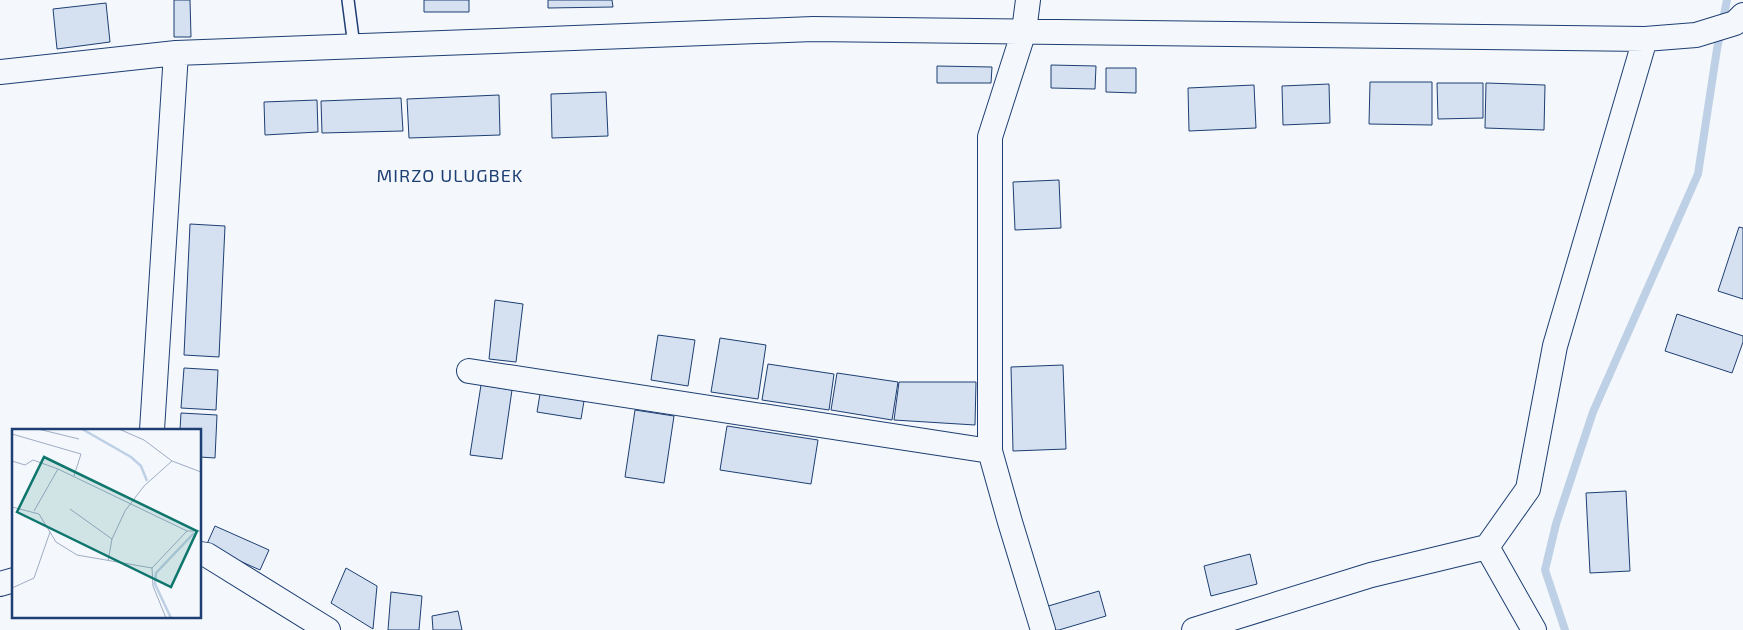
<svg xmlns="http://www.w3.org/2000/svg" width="1743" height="630" font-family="'Exo 2',sans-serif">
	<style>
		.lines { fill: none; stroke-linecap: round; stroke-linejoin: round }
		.stream { stroke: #bed0e5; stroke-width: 8 }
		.building { fill: #d5e0f0; stroke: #1d3f73 }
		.lane-casing { stroke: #1d3f73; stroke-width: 14 }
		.street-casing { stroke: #1d3f73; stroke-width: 26 }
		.lane { stroke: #f4f7fb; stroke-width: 11 }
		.street { stroke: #f4f7fb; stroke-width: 24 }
		.labels { text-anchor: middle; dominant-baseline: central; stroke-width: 4; stroke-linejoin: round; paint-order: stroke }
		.quarter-label { font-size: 18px; letter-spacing: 1px; fill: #1d3f73; stroke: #f4f7fb }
		.inset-river { fill: none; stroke: #bed0e5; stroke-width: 2.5 }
		.inset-road { fill: none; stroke: #9eadc5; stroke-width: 1 }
		.view { fill: #0f766e; fill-opacity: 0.15; stroke: #0f766e; stroke-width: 2.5 }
		.inset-edge { fill: none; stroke: #1d3f73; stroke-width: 2.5 }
	</style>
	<rect width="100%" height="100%" fill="#f4f7fb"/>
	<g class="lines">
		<path class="stream" d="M1565 630 1545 570 1556 524 1593 412 1698 174 1717 49 1727 0"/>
	</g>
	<path class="building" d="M174 0H190L191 37H174Z
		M424 0H469V12H424Z
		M548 0H612L613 7 548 8Z
		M106 3 110 42 57 49 53 9Z
		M1051 65 1096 66 1095 89 1051 88Z
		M937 66 992 67 991 83H937Z
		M1106 68H1136V93L1106 92Z
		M1370 82H1432V125L1369 124Z
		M1437 83H1483V118L1438 119Z
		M1486 83 1545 85 1544 130 1485 128Z
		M1329 84 1330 123 1283 125 1282 86Z
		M1254 85 1256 128 1189 131 1188 88Z
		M606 92 608 136 552 138 551 94Z
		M499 95 500 135 409 138 407 99Z
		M401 98 403 131 322 133 321 101Z
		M317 100 318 132 265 135 264 102Z
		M1059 180 1061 228 1015 230 1013 182Z
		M190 224 225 226 219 357 184 355Z
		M1739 227 1743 228V299L1718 291Z
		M495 300 523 304 516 362 489 359Z
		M1677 314 1743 336V342L1732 373 1665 351Z
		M658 335 695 340 688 386 651 380Z
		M720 338 766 345 758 399 711 392Z
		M768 364 834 374 829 410 762 400Z
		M1063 365 1066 449 1013 451 1011 367Z
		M184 368 218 370 216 410 181 408Z
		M837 373 898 382 892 420 831 410Z
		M899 382H976L975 425 894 420Z
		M481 385 512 390 502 459 470 455Z
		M540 394 584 401 581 419 537 412Z
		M635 410 674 416 664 483 625 477Z
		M181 413 217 415 215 458 200 457V430H180Z
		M727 426 818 440 811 484 720 470Z
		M1626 491 1630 571 1590 573 1586 493Z
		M215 526 269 550 260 570 206 546Z
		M1250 554 1257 584 1211 596 1204 566Z
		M346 568 377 586 373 629 331 603Z
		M1099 591 1106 616 1059 630H1052L1045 607Z
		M391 592 422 596 419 630H388Z
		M458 611 462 630H433L432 616Z"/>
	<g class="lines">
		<g class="lane-casing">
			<path id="lane" d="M348 0 354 46"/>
		</g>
		<g class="street-casing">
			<path id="street" d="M0 72 176 53 813 29 1645 39 1696 35 1735 23 1743 15
				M469 371 990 451V137L1024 31 1028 0
				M152 430 176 53
				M990 451 1010 522 1043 630
				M1487 547 1528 489 1555 346 1645 39
				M200 554 207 555 328 630
				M0 584 14 580
				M1194 630 1371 575 1487 547 1534 630"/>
		</g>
		<use href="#lane" class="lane"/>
		<use href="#street" class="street"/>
	</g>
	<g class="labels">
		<g class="quarter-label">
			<text x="450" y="175">MIRZO ULUGBEK</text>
		</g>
	</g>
	<g transform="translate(12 429)">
		<rect width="189" height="189" fill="#f4f7fb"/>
		<path class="inset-river" d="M70 0 119 28 129 37 135 52M159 189 143 155 144 144 182 104"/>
		<path class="inset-road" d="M26 0 67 10M107 0 132 11 160 32 189 43M0 5 69 25 62 47M0 32 13 36 21 31 46 40 175 102H189M0 78 27 85 44 113 65 126 140 139 141 157 154 189M58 80 100 110 113 82 132 57 160 32M22 82 46 40M96 132 100 110M140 139 175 102M0 159 22 149 38 103"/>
		<path class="view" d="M32 28 185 102 159 158 5 83Z"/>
		<rect width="189" height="189" class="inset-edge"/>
	</g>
</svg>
